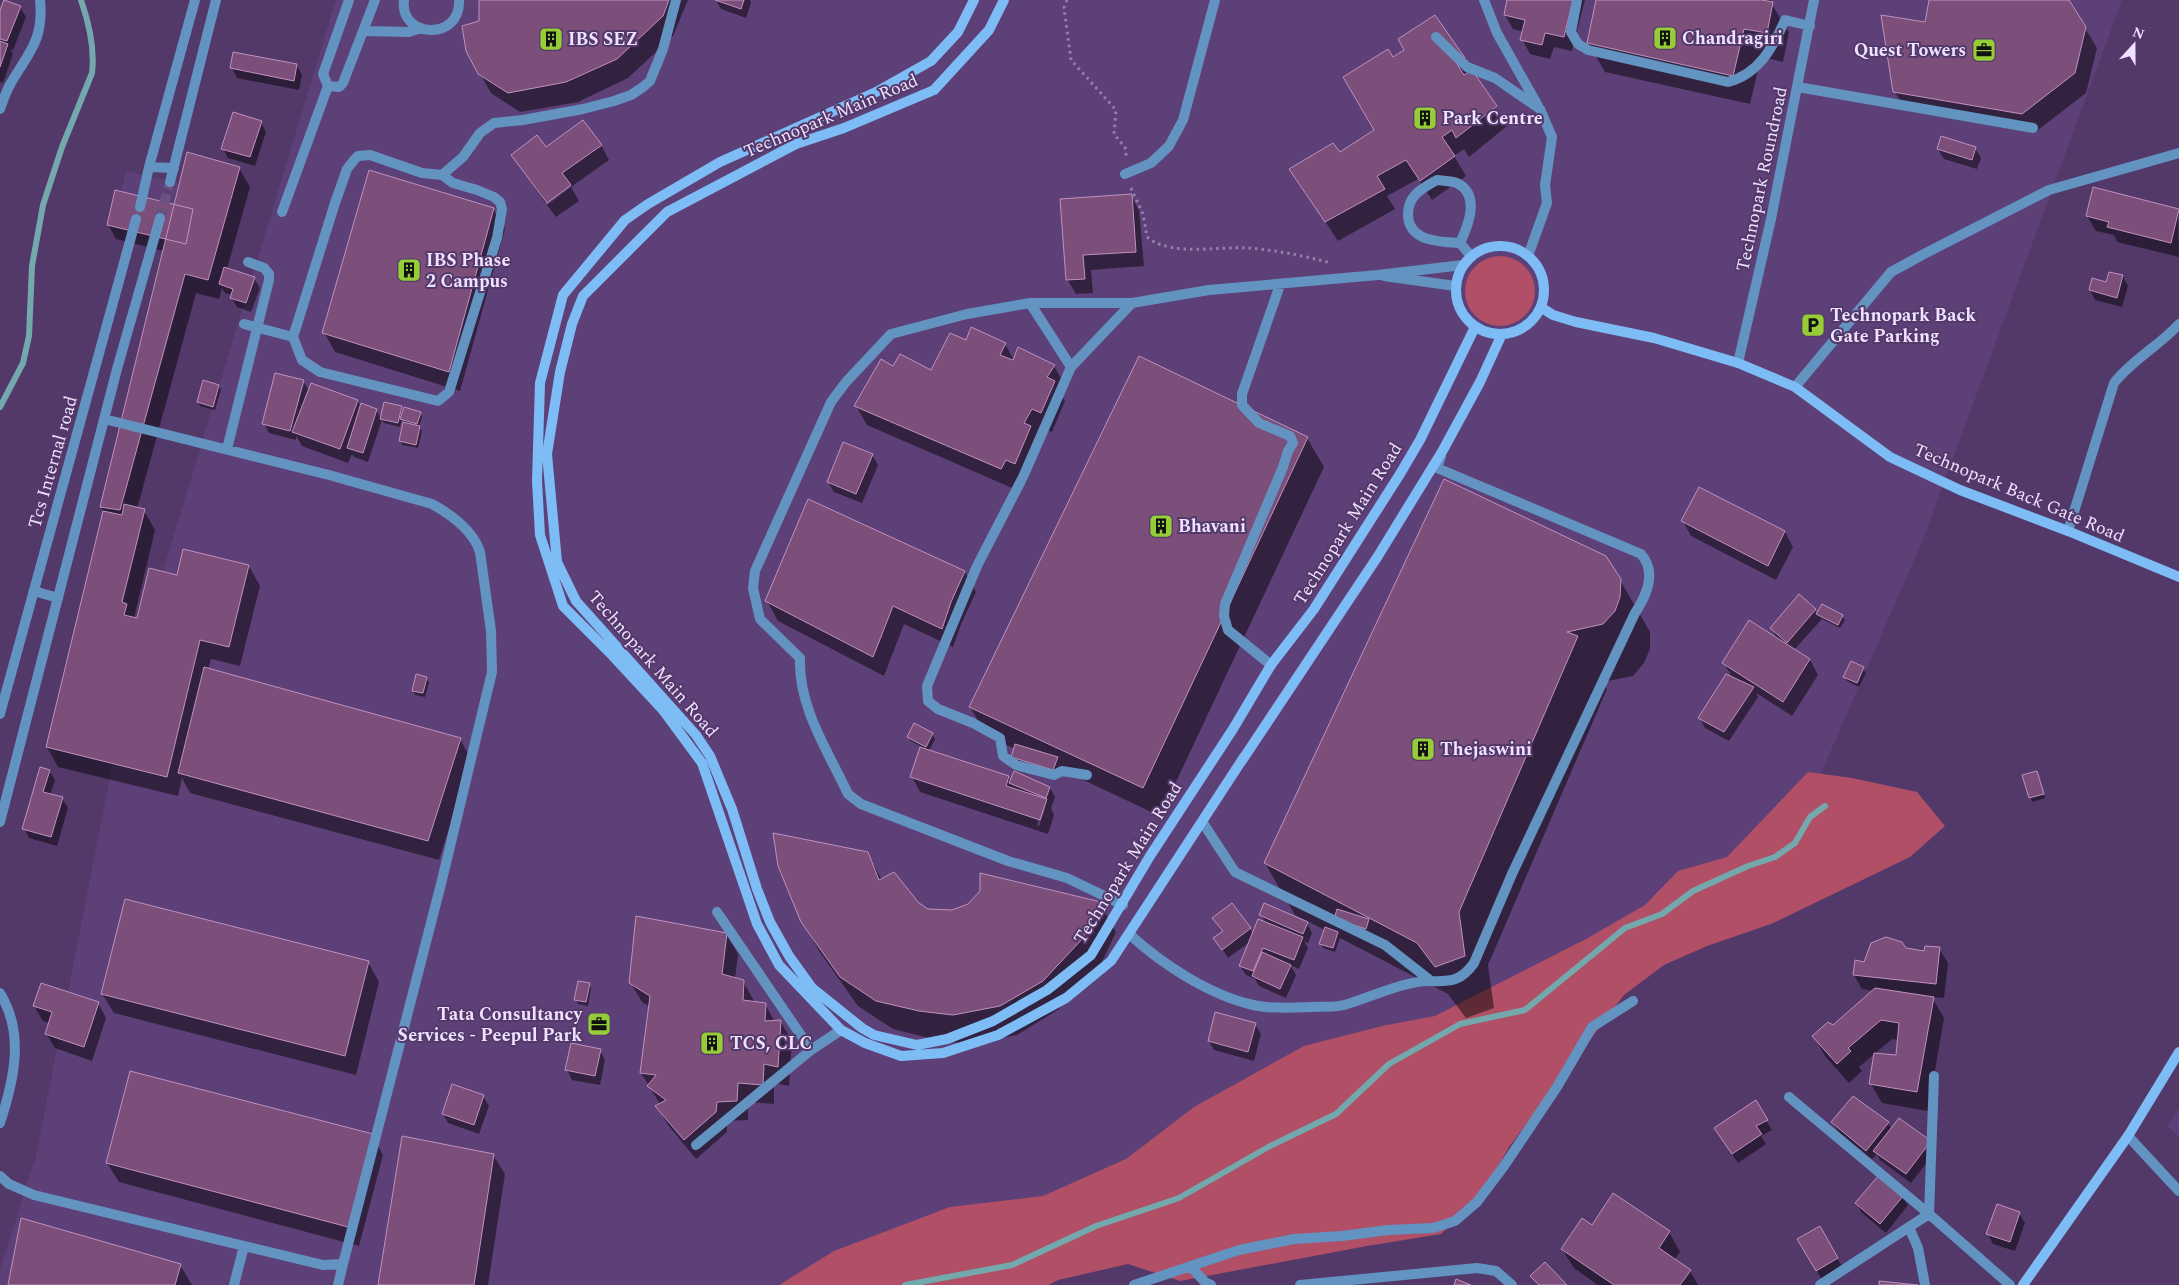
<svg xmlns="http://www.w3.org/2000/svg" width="2179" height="1285" font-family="Spectral,serif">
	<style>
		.built { fill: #5e4078 }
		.green { fill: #b04f66 }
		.shadow { fill: #0007; fill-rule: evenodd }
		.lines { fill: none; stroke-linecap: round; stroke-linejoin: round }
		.stream { stroke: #73a8ac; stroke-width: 6 }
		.building { fill: #7b4f7a; stroke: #c191bf }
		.street-tunnel { stroke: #6a5280; stroke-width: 10; stroke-dasharray: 10 5; stroke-linecap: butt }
		.path { stroke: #9580a9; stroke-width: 3; stroke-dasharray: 2.5 4; stroke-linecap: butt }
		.lane { stroke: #6293c1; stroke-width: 10 }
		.street { stroke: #6293c1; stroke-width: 10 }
		.secondary { stroke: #7ebcf6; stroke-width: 10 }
		.labels { text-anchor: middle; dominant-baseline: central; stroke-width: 4; stroke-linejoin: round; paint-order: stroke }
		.poi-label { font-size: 18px; font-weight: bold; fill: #efe1ff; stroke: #53396a; text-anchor: start }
		.street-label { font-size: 18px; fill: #efe1ff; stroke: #53396a }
	</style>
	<rect width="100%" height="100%" fill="#53396a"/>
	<path class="built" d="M336 0H2122L1922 542 1777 874 873 1285H0V1270L36 1156 127 690Z
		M126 171 201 189 192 226 117 208Z
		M2179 1108V1137L2167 1126Z"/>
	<path class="green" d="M1465 291a35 35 0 1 1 70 0a35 35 0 1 1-70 0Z
		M1808 772 1852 778 1917 792 1945 826 1910 857 1771 924 1707 946 1664 965 1624 995 1509 1147 1483 1194 1441 1234 1367 1246 1180 1281 1128 1264 1058 1280 1049 1285H779L834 1251 950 1207 1043 1196 1126 1159 1194 1107 1304 1046 1382 1026 1435 1016 1586 939 1645 905 1678 871 1727 857Z"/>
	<path class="shadow" d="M480 0H688L673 36 628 78 578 102 520 112 491 93 467 51 480 22Z
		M716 0H750L751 3 746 18 721 9Z
		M1508 0H1585L1572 51 1554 47 1550 59 1530 54 1522 39 1524 32 1513 29 1505 15Z
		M1597 0H1771V3L1789 32 1783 62 1761 57 1750 104 1605 72 1588 43Z
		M1930 0H2068L2097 48 2086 93 2034 133 1906 111 1895 92 1926 23Z
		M20 7 26 17 13 50 10 49 13 54 3 83 0 82V13Z
		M1435 16 1507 126 1469 157 1464 149 1454 156 1466 176 1432 200 1418 179 1387 196 1395 209 1338 241 1291 169 1340 154 1376 130 1392 59 1405 50Z
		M297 66 302 75 299 90 237 78 232 68Z
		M261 122 266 132 255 166 228 158 223 148Z
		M601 145 609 160 571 187 579 201 556 217 547 205 571 187V184L545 203 513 155 546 148Z
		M1975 148 1981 158 1977 169 1944 159 1938 149Z
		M239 168 250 187 227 269 254 278 260 288 251 312 237 307 232 298V295L225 293 222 288 219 299 196 293 137 509 144 511 155 530 134 618 138 620 178 576 249 566 260 586 240 666 211 659 208 670 460 739 471 759 439 860 190 793 182 778 178 796 58 767 47 747 104 512 101 507 164 251 116 239 108 224 175 206Z
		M1131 196 1139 210 1144 266 1091 270 1093 293 1076 294 1067 279 1061 201Z
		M493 209 505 229 460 391 335 352 324 332Z
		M2178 210 2179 257 2117 242 2114 235 2096 231 2087 216Z
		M2123 276 2128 286 2122 307 2095 300 2090 290Z
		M967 342 1005 344 1014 360 1054 366 1065 385 1060 393 1065 401 1052 432 1043 428 1041 447 1026 483 1017 479 1012 488 867 425 856 406 893 367 932 372Z
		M303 381 309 391 358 401 361 407 376 410 381 418 401 407 404 412 420 413 422 417 419 427 422 431 418 448 402 445 400 440 404 422 402 418 400 427 384 423 382 420 368 462 354 457 352 454 348 463 302 446 296 436V440L269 433 264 423Z
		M219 386 221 390 215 410 200 406 198 402Z
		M1307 438 1324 467 1160 816 1062 770 1059 779 1018 766 1012 757 1015 749 987 736 970 707Z
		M872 455 878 465 862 503 834 492 828 482Z
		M1700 488 1785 532 1793 547 1776 580 1691 536 1683 521Z
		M809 501 965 572 976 592 962 622 953 647 904 624 884 676 778 621 767 601Z
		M1620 580 1650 632V649L1644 663 1633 676 1603 682 1607 689 1488 965 1494 1008 1466 1018 1448 994 1340 938 1335 952 1323 948 1321 944 1325 930 1295 915 1265 863Z
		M1800 596 1818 614 1842 616 1845 620 1840 628 1822 619 1794 650 1810 660 1818 675 1792 716 1756 693 1758 697 1729 741 1705 728 1700 718 1733 679 1724 663 1778 640 1771 628Z
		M1863 668 1866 673 1859 687 1847 681 1845 677Z
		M426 678 429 682 425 697 415 695 413 690Z
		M915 725 932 734 935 739 929 751 1008 777 1011 781 1050 788 1055 797 1051 808 1054 815 1048 834 920 792 912 777 922 747 911 741 908 737ZM1042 809H1045L1039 826 1037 825Z
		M49 771 55 780 50 795 62 798 68 808 57 846 29 838 24 828Z
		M2036 773 2045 798 2033 802 2030 797Z
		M867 853 882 880 928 911 952 912 1100 904 1116 932 1100 966 1059 1009 1017 1035 970 1044 937 1040 893 1029 858 1006 819 951 802 921Z
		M1261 914 1306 921 1312 933 1308 943 1304 941 1308 948 1299 969 1290 965 1296 975 1286 998 1259 986 1255 979 1246 975 1240 966 1250 942 1228 958 1215 938 1223 932 1214 918 1250 929 1253 934 1266 924Z
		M726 934 738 954 735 979 743 981 755 1003 765 1004 775 1022H781L792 1041 789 1086 774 1083V1104L748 1102V1120L727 1121V1132L696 1159 668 1125 657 1106 660 1104 641 1073 650 1007 642 1002 630 982Z
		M1886 938 1905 949 1925 953 1939 949 1948 963 1944 998 1932 997 1944 1018 1928 1111 1882 1103 1871 1084 1897 1057 1899 1040 1892 1039 1859 1067 1862 1071 1849 1083 1825 1056 1814 1036 1833 1027 1874 991 1862 989 1854 975 1865 964 1872 944Z
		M368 962 379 982 356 1075 114 1013 102 994Z
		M589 984 591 988 588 1006 578 1004 576 1000Z
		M98 1003 106 1018 92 1061 55 1048 46 1033 50 1023 43 1021 34 1006Z
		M1255 1024 1261 1034 1254 1061 1214 1050 1209 1041Z
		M600 1050 605 1060 600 1085 572 1080 567 1070Z
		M483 1096 489 1106 479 1134 448 1123 443 1114Z
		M1755 1102 1772 1130 1761 1136 1766 1144 1738 1163 1721 1137Z
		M1899 1120 1935 1152 1911 1183 1880 1160 1877 1154 1872 1159 1838 1131 1832 1122 1888 1123 1892 1130Z
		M372 1136 383 1155 359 1246 119 1182 107 1163Z
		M493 1155 505 1174 488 1285H379Z
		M1903 1196 1908 1205 1886 1233 1862 1213 1857 1204Z
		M2019 1213 2025 1223 2015 1251 1993 1244 1988 1234Z
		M1592 1227 1669 1232 1680 1252 1674 1260 1690 1271 1698 1285H1598L1574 1268 1562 1249Z
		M1819 1228 1843 1268 1822 1280 1799 1239Z
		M180 1265 192 1285H9Z"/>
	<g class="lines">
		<path class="stream" d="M0 407 23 363 29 336 32 266 43 205 62 147 92 73C95 49 89 23 81 0
			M905 1285 1012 1265 1096 1226 1179 1198 1270 1146 1336 1114 1389 1064 1460 1024 1525 1010 1625 928 1662 914 1693 891 1748 866 1775 857 1795 843 1810 817 1825 806"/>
	</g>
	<path class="building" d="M4 0 21 6 7 41 0 39V10Z
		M479 0H669L663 16 617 59 566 82 508 93 478 74 466 51 462 26 479 21Z
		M715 0H744L741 9Z
		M1507 0H1573L1564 37 1545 33 1542 45 1520 40 1525 20 1504 15Z
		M1596 0H1762L1773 2 1767 33 1744 29 1733 76 1587 43Z
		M1929 0H2069L2086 27 2075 73 2022 114 1893 92 1881 15 1925 22Z
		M1435 15 1465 58 1457 64 1464 75 1472 70 1497 106 1456 138 1452 130 1442 137 1455 156 1420 181 1406 160 1377 176 1385 189 1325 222 1289 169 1333 143 1340 152 1374 130 1343 77 1388 49 1393 57 1404 50 1398 39Z
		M0 41 8 44 0 67Z
		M233 52 297 64 294 81 230 68Z
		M233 112 262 121 250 157 221 149Z
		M583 120 602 145 562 173 571 185 547 203 511 155 537 135 546 147Z
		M1941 136 1976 147 1972 160 1937 149Z
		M187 152 240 167 208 280 185 274 120 510 100 507Z
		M369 170 494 208 449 372 322 333Z
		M2093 187 2179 209 2171 243 2107 227 2109 222 2086 216Z
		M115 190 193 209 186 244 107 225Z
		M1132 194 1136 252 1083 255 1085 279 1066 280 1060 199Z
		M224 267 255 277 246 303 230 298 233 289 219 284Z
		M2109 272 2123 275 2117 298 2089 290 2092 278 2106 282Z
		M971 327 1006 343 1000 355 1013 360 1018 347 1055 365 1047 377 1055 381 1041 413 1032 409 1024 423 1031 426 1015 464 1006 460 1001 469 854 406 881 359 893 366 900 354 931 370 950 333 966 340Z
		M1139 356 1308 437 1143 788 969 707Z
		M275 373 304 380 290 431 262 424Z
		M203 380 219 385 213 407 197 402Z
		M311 383 358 400 340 449 292 432Z
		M384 402 402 406 398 423 380 419Z
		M361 403 377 409 363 453 347 448Z
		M404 407 421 412 417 424 400 419Z
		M403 422 420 426 416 445 399 441Z
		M843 442 873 454 856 494 827 482Z
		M1444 479 1606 556 1621 579 1620 597 1615 611 1603 624 1567 632 1578 636 1459 912 1465 956 1435 967 1417 943 1264 863Z
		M1699 487 1785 531 1768 566 1681 521Z
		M808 499 965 571 951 602 942 629 893 606 873 657 765 601Z
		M124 504 145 509 122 602 127 604 124 615 137 618 149 568 177 575 183 549 249 565 229 647 200 640 167 777 46 747 103 511 122 515Z
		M1799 594 1816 609 1787 643 1770 628Z
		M1822 604 1843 615 1838 625 1816 614Z
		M1749 620 1810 659 1783 702 1722 663Z
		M1851 661 1864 667 1857 683 1843 677Z
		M204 667 461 738 428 841 178 773Z
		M416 674 427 677 423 693 412 691Z
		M1726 674 1754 687 1724 732 1698 718Z
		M914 723 933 733 926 747 907 737Z
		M1015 744 1058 757 1053 770 1011 757Z
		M920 747 1009 776 1006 786 1047 799 1040 820 910 777Z
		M40 767 50 770 43 792 63 797 51 837 22 829Z
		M1014 771 1050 787 1046 798 1009 783Z
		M2037 771 2044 794 2029 798 2022 775Z
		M773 833 868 852 879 880 894 872 919 903 928 909 952 910 968 904 980 891V873L1101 902 1084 937 1043 981 1000 1006 953 1015 919 1011 876 1001 840 977 801 922 778 866Z
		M125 899 369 961 345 1056 101 994Z
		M1232 903 1251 928 1222 950 1213 938 1223 931 1212 918Z
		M1264 903 1308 922 1303 934 1259 915Z
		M1337 909 1369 919 1366 929 1334 919Z
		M636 916 727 933 722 974 744 980 743 1000 766 1003 765 1021 781 1020 778 1067 764 1064 763 1085 738 1083 737 1101 717 1102 716 1112 684 1140 655 1106 666 1100 647 1086 656 1075 640 1073 650 996 629 983Z
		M1258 919 1303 937 1294 960 1263 948 1253 971 1239 966Z
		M1325 927 1338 932 1333 948 1319 944Z
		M1886 937 1902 942 1906 948 1924 951 1925 946 1940 947 1936 984 1853 975 1855 960 1864 962 1871 943Z
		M1262 952 1291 965 1280 989 1252 976Z
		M578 981 590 983 586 1002 574 1000Z
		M41 983 99 1002 84 1047 45 1034 52 1012 33 1006Z
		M1875 988 1934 997 1917 1092 1869 1084 1874 1053 1896 1055 1899 1023 1881 1020 1848 1048 1851 1051 1837 1064 1812 1036 1828 1022 1833 1025Z
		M1215 1012 1256 1023 1248 1052 1208 1041Z
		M571 1043 601 1049 595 1076 565 1070Z
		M130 1071 373 1134 348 1227 106 1163Z
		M452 1084 484 1095 474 1125 442 1114Z
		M1853 1096 1889 1122 1866 1151 1831 1122Z
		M1756 1100 1768 1120 1756 1126 1762 1134 1732 1154 1714 1128Z
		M1899 1118 1931 1141 1906 1174 1873 1151Z
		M402 1136 494 1154 474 1285H378Z
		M1879 1175 1904 1195 1880 1224 1855 1203Z
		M1613 1193 1670 1231 1659 1248 1691 1270 1680 1285H1614L1561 1249 1582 1218 1592 1225Z
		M1997 1204 2020 1212 2010 1242 1986 1234Z
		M21 1218 181 1264 175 1285H8Z
		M1820 1226 1838 1258 1816 1271 1797 1239Z
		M1545 1262 1567 1285H1539L1530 1276Z
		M1456 1279 1471 1285H1454Z
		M1879 1281 1918 1285H1879Z"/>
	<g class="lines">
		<path class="street-tunnel" d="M160 218 170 182"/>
		<path class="path" d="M1067 0 1064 8 1071 60 1116 110 1114 134 1126 149V158
			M1131 188 1143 214 1147 237C1171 257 1218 246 1248 248 1276 250 1304 256 1331 263"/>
		<path class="lane" d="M1384 276 1455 286
			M244 324 293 337
			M34 591 58 598
			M717 912 811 1050
			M696 1145 811 1050 841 1030
			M1190 1266 1205 1282 1211 1285
			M1134 1285 1239 1250 1294 1239 1342 1236 1388 1230 1433 1228 1455 1221 1477 1202 1504 1166 1557 1087 1592 1027 1633 1001
			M1300 1285 1477 1268 1496 1271 1512 1285"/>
		<path class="street" d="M349 0 323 74 328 86 339 87 343 83 375 0
			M404 0C399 38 461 42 459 0
			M1484 0 1497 33 1538 106
			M1577 0 1571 32 1578 44 1588 50 1728 82C1759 74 1773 47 1785 20L1810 26
			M363 31 409 32 421 28
			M1436 37 1467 67 1495 78 1540 109 1552 137 1545 185 1547 203 1528 256
			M1798 87 2033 128
			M0 109C3 101 6 91 11 83 29 52 44 40 40 0
			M149 167 174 168
			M1125 174 1151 163 1169 146 1183 120 1215 0
			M442 175 453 183 477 190 494 197 500 202 502 209 497 238 449 392 438 401 320 372 302 360 293 337 335 203 347 169 354 160 358 156 370 155 422 173 442 175 463 157 480 133 494 123 523 120 583 109 614 101 631 95 643 87 650 81 663 49 676 0
			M170 182 216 0
			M140 207 149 167 195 0
			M282 212 328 86
			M1460 243C1438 242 1408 241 1408 214 1408 195 1423 188 1437 180 1444 181 1451 181 1457 183 1481 195 1468 226 1460 243L1471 256
			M1030 303 1071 367
			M1738 363 1771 219 1814 0
			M1795 387 1891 272 1922 255 2049 190 2179 153
			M227 449 269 280V274L264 268 248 262
			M2068 531 2114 383C2133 359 2159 346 2179 324
			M1271 665 1228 630 1224 616 1225 604 1283 467 1288 451 1293 443 1290 436 1259 423 1242 405V394L1280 285
			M0 714 136 219
			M1087 775 1062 771 1054 775 1016 765 1003 756 1000 738 973 723 938 709 928 701 927 686 977 566 1023 477 1071 367 1132 303
			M0 822 117 369 160 218
			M1123 905 1067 878 1008 861 861 804 848 794C828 751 798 707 800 658L760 619 753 588 755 571 831 402 846 382 891 334 967 314 1030 303H1132L1209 290 1378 275 1463 265
			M1129 934C1162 964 1209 995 1253 1005 1270 1009 1292 1008 1310 1007 1321 1006 1333 1008 1344 1005 1369 998 1406 980 1431 981L1385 945 1235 872 1203 823
			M1431 981C1452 982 1462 980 1474 963L1512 874 1635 613C1647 595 1657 572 1641 554L1437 468 1441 456
			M0 993C25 1034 14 1080 0 1123
			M1789 1097 1929 1214
			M2128 1136 2179 1191
			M0 1176 9 1184 34 1195 323 1265 343 1264 441 884 492 672 491 631 480 552C473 530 452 515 432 504L329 475 104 419
			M1929 1214 1934 1076
			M1909 1227 1918 1248 1925 1285
			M234 1285 244 1246
			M338 1285 343 1264
			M1820 1285 1929 1214 2010 1285"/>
		<path class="secondary" d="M974 0 958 32 931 61 876 92 720 162 648 204 625 220 563 295 540 383 537 481 540 535 563 606 612 655 663 710 702 763 757 924 779 965 841 1030 865 1043 901 1056 943 1053 998 1035 1066 998 1111 961 1244 757
			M1004 0 989 30 934 90 844 128 796 144 667 212 583 296 572 324 560 372 547 454 557 562 576 601 696 735 710 756 732 809 757 889 770 922 789 956 812 988 862 1028 874 1035 917 1045 947 1039 993 1021 1047 990 1091 955 1150 856 1233 729 1271 665 1314 609 1400 474 1420 440 1475 327
			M1456 290a44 44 0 1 1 88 0a44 44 0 1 1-88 0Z
			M1542 308 1553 315 1576 322 1654 338 1738 363 1795 387 1890 457 1960 490 2068 531 2179 577
			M1241 762 1378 556 1443 450 1480 382 1502 334
			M2023 1285 2128 1136 2179 1052"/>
	</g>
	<defs>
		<g id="building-square" transform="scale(1.25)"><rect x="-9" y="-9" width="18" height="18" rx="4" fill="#97cc39" stroke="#53396a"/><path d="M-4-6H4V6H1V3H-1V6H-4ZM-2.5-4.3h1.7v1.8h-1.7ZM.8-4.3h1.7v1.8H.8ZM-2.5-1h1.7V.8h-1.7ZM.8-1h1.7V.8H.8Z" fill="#111"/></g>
		<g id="office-square" transform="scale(1.25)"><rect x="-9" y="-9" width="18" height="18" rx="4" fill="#97cc39" stroke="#53396a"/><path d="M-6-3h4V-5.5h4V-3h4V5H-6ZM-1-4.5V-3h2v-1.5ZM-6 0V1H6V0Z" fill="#111"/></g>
		<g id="parking-square" transform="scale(1.25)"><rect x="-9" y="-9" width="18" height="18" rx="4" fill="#97cc39" stroke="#53396a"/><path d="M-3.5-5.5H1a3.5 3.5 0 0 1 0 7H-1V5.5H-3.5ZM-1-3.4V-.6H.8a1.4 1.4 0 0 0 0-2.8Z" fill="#111"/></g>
	</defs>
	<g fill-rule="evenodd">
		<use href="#building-square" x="1665" y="38"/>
		<use href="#building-square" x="551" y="39"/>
		<use href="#office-square" x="1984" y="50"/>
		<use href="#building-square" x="1425" y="118"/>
		<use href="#building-square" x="409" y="270"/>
		<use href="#parking-square" x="1813" y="325"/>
		<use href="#building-square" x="1161" y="526"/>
		<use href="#building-square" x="1423" y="749"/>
		<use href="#office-square" x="599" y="1024"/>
		<use href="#building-square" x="712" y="1043"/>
	</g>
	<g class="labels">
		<g class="poi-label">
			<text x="1682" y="38">Chandragiri</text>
			<text x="568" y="39">IBS SEZ</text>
			<text x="1966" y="50" text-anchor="end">Quest Towers</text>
			<text x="1442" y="118">Park Centre</text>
			<text x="426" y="260">IBS Phase<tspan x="426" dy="21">2 Campus</tspan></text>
			<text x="1830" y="315">Technopark Back<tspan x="1830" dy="21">Gate Parking</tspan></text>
			<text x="1178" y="526">Bhavani</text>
			<text x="1440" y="749">Thejaswini</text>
			<text x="582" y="1014" text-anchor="end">Tata Consultancy<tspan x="582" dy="21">Services - Peepul Park</tspan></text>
			<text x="730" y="1043">TCS, CLC</text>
		</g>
		<g class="street-label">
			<text transform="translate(831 116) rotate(-23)">Technopark Main Road</text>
			<text transform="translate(1762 179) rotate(-78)">Technopark Roundroad</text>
			<text transform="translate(53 462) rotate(-74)">Tcs Internal road</text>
			<text transform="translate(2019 493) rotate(23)">Technopark Back Gate Road</text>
			<text transform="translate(1348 524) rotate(-58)">Technopark Main Road</text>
			<text transform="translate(653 664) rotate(49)">Technopark Main Road</text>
			<text transform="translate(1128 863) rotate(-58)">Technopark Main Road</text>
		</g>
	</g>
	<g transform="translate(2134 45) rotate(21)" stroke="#53396a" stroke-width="4" paint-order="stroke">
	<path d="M0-4L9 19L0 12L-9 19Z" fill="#efe1ff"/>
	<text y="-8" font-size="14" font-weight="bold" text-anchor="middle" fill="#efe1ff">N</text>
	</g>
</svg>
